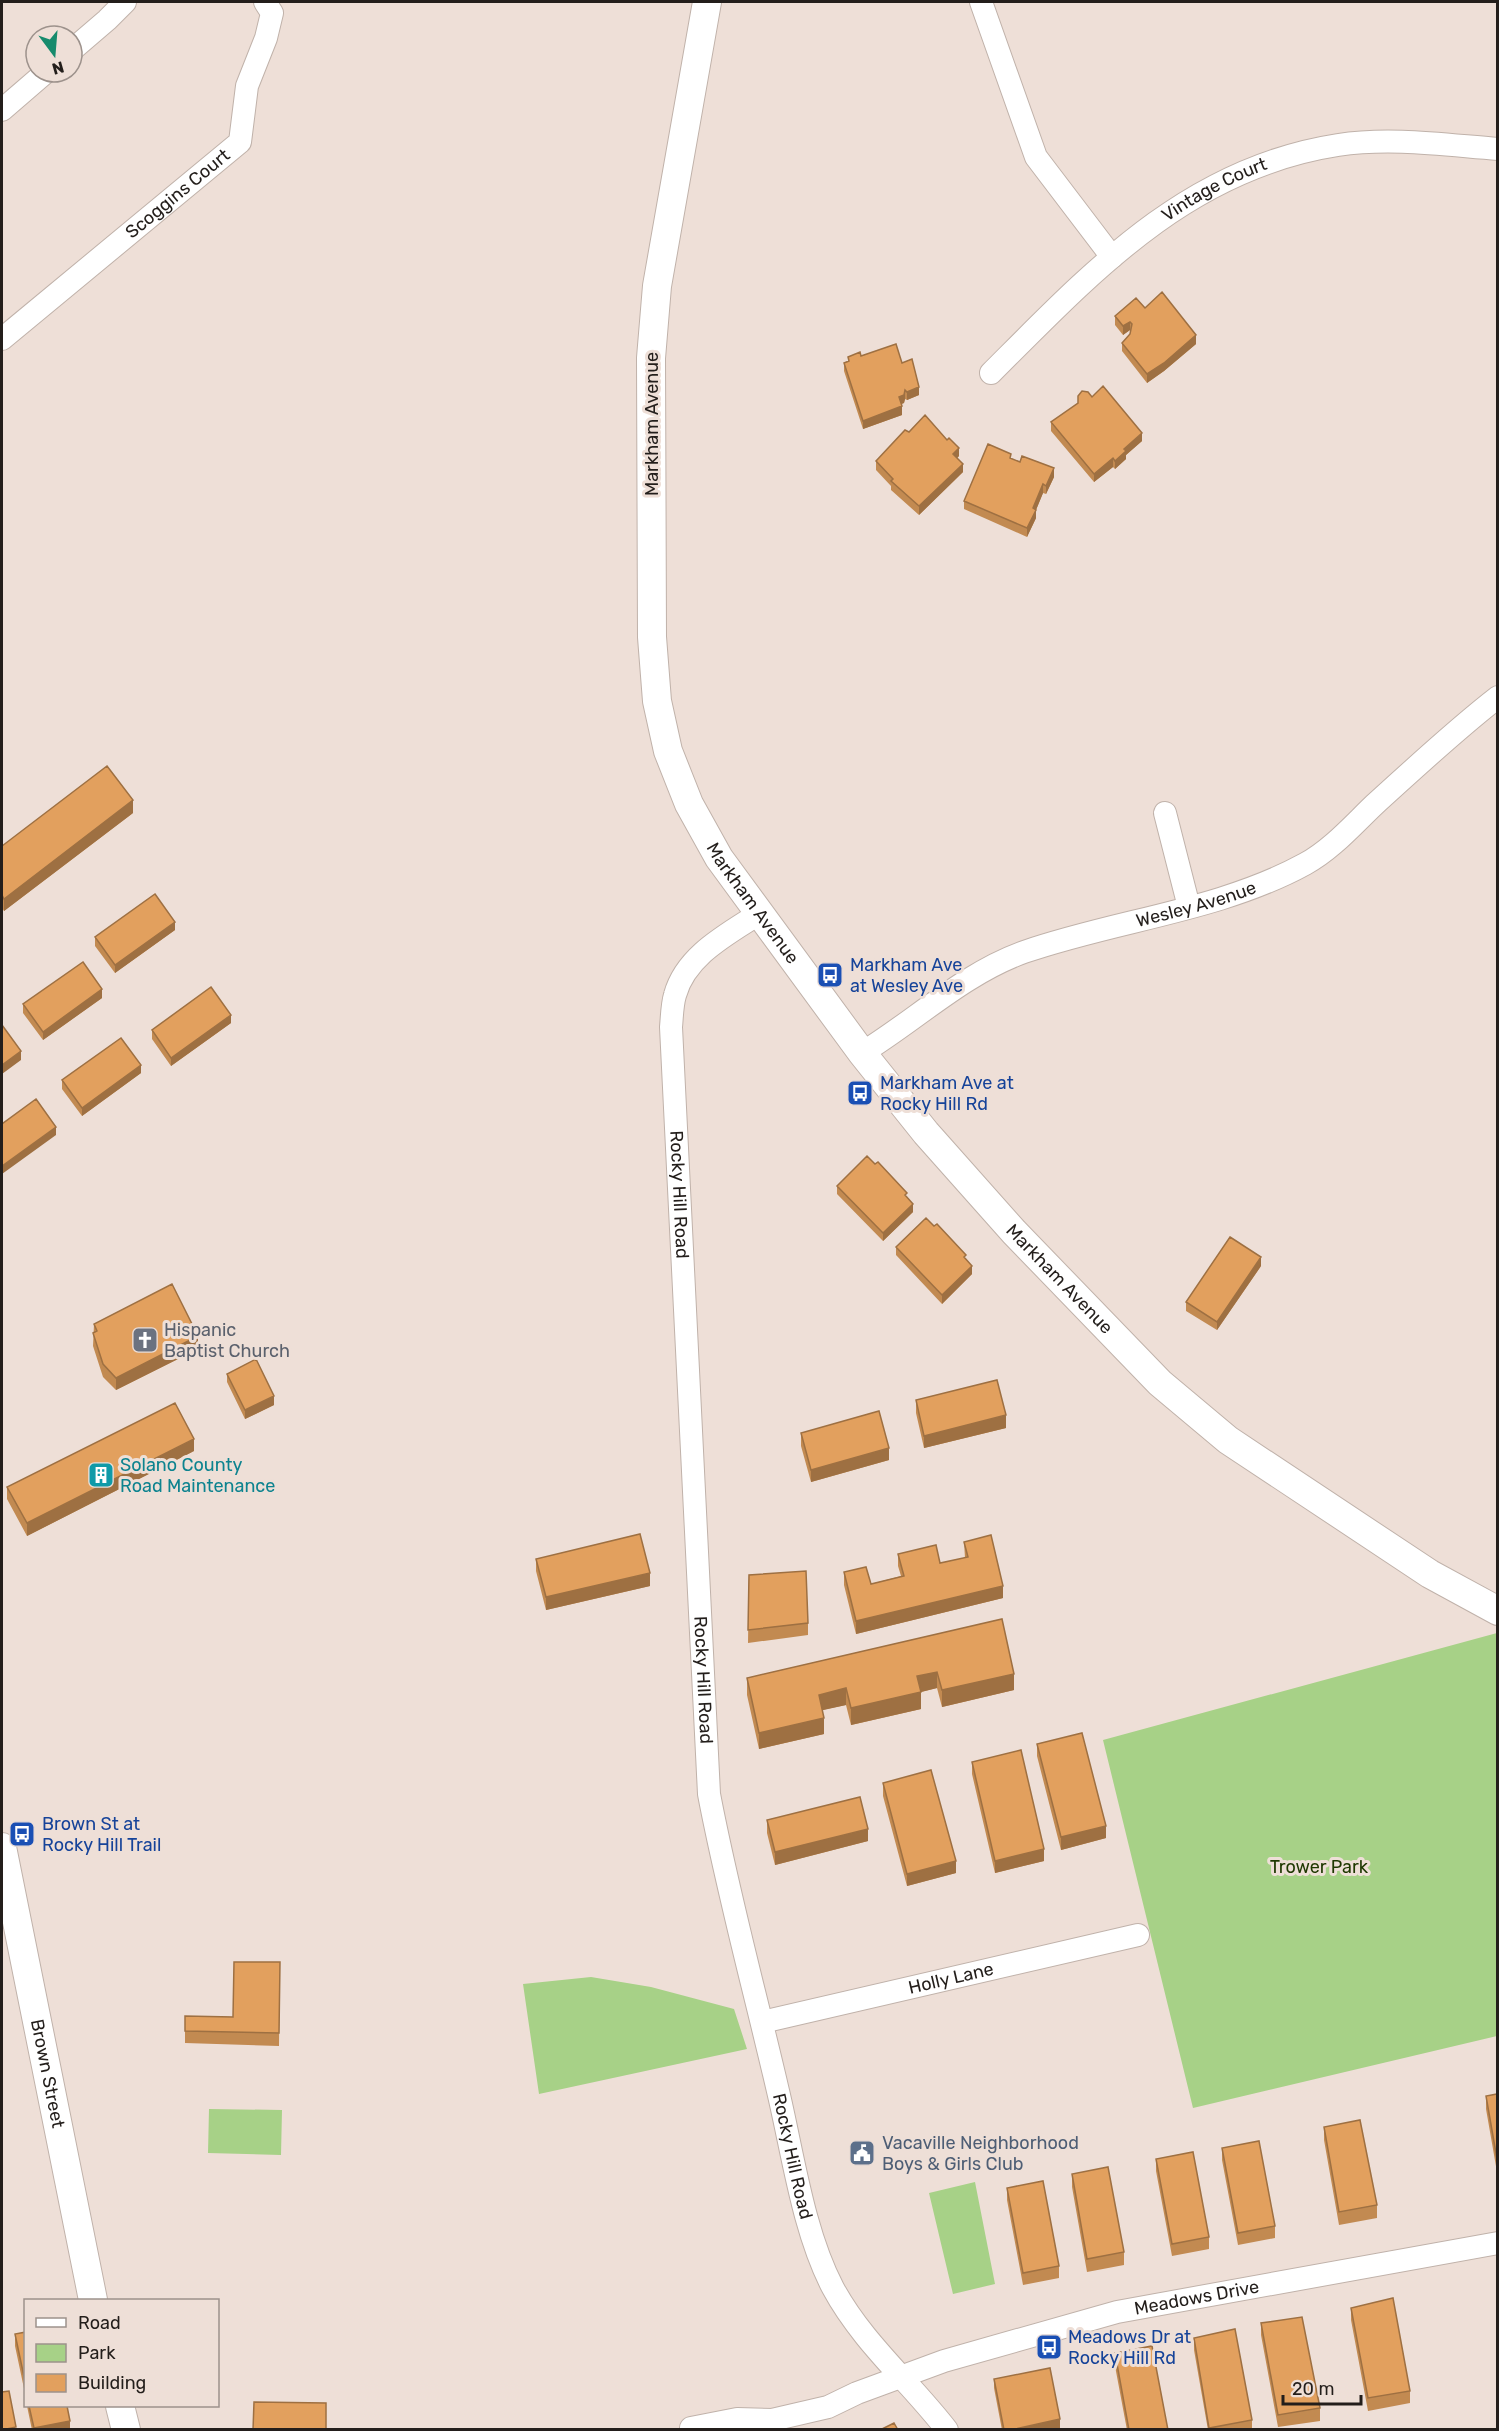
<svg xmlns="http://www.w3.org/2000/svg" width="1499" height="2431" viewBox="0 0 1499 2431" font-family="Rubik,sans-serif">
	<rect width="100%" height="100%" fill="#eedfd7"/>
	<!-- green -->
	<path fill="#a7d187" d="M1497,1633V2036L1193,2108L1103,1740Z
		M591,1977L651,1987L734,2009L747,2049L539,2094L523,1984Z
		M209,2109L282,2110L281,2155L208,2153Z
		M975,2182L995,2284L953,2294L929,2193Z"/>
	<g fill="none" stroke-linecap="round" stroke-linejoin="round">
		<!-- minor casing -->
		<g stroke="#c0b2aa" stroke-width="24">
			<g id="minor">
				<path d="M981,2L1036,157L1112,257"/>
				<path d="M72,50L107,20L125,2"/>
				<path d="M2,110L46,72"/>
				<path id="s1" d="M2,339L240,142L247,86L266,38L272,13L265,2"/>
				<path id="s2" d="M991,373C1093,271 1188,168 1338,145C1391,137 1445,145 1498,149"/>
				<path d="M1165,813L1189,907"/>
				<path id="s3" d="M760,913C728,934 686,955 675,995C672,1005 672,1017 671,1027L709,1794C728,1894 755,1992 778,2091C793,2154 803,2231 833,2288C862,2342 910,2382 947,2430"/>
				<path id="s4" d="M862,1053C916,1020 963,974 1024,952C1116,920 1219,911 1305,864C1331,850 1353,825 1374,805C1415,768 1454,731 1498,697"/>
				<path id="s5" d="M762,2022L1138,1935"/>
				<path id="s6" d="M691,2428L737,2419L772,2420L828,2407L857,2393L944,2361L1117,2312L1498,2243"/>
			</g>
		</g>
		<!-- tertiary casing -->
		<g stroke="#c0b2aa" stroke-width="30">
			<g id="tertiary">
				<path id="s7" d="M707,2L657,286L651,358L652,637L657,701L668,751L689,804L719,858L862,1053L926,1133L1014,1232L1160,1383L1228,1440L1430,1574L1498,1611"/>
				<path id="s8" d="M2,1847L93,2300"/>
				<path d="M120,2406L126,2430"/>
			</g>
		</g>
		<!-- minor -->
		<use href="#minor" stroke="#fff" stroke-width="22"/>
		<!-- tertiary -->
		<use href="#tertiary" stroke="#fff" stroke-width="28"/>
	</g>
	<!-- wall -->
	<path fill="#c28a51" d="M1145,308L1196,344L1164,371L1147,383L1122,351V343L1130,334L1131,331L1130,330L1123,335L1115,325V316Z
		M861,356L902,363L919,395L907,400L905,399L904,403L901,404L902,415L863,429L844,371V363L848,361V357Z
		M1092,397L1142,441L1126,455V459L1115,469L1113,467L1094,482L1051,431V422Z
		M909,432L959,456L957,458L963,472L919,515L891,490V486L876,470V461Z
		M1011,459L1054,477L1046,494L1043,493L1036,510V518L1027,537L964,509V501Z
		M133,813L4,911L2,908V846Z
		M175,930L115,973L95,946V937Z
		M102,998L43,1040L23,1013V1004Z
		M231,1023L171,1066L152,1039V1030Z
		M141,1073L82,1116L62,1089V1080Z
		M837,1186L907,1197L913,1212L883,1241L837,1194Z
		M896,1247L966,1260L972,1274L942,1304L896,1255Z
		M1261,1266L1217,1330L1186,1311V1302Z
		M94,1324L198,1349L116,1390L103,1377L93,1346Z
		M227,1374L274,1405L245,1419L227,1382Z
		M916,1400L1006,1428L924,1448L916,1413Z
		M801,1433L889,1460L811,1482L801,1446Z
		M194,1451L27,1536L7,1499V1487Z
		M964,1542L1003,1598L856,1634L844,1585V1572L871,1584L901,1576L898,1566V1554L940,1563L965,1558Z
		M536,1559L650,1586L546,1610L536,1571Z
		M749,1575L808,1623V1635L748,1643Z
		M1002,1619L1014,1690L942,1707L937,1688L921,1692V1709L851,1725L846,1705L822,1710L824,1734L759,1749L747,1695V1678Z
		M1037,1744L1106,1838L1061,1850L1037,1756Z
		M972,1762L1044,1861L995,1873L972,1774Z
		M883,1783L956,1873L907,1886L883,1796Z
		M767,1820L868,1841L775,1865L767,1833Z
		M280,1962L279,2046L185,2043V2016L233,2017Z
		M1497,2094V2172L1486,2109V2096Z
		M1324,2127L1377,2205V2218L1339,2225L1324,2140Z
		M1222,2148L1275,2226V2238L1238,2245L1222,2160Z
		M1156,2159L1209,2237V2249L1172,2256L1156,2171Z
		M1072,2174L1124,2252V2265L1087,2272L1072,2187Z
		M1007,2188L1059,2266V2278L1023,2285L1007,2200Z
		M1351,2308L1410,2391V2403L1368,2411L1351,2320Z
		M1261,2323L1320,2408V2421L1278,2427L1261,2335Z
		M26,2332V2398L15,2346V2334Z
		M1194,2338L1252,2420V2430H1208L1194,2350Z
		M1115,2353L1168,2430H1127L1115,2366Z
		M994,2379L1060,2428L1052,2430H1002L994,2388Z
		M27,2406H67L70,2430H32Z"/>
	<!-- shaded-wall -->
	<path fill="#9e7042" d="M1130,322V330L1123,335V326Z
		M1196,335V344L1164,371L1147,383V374Z
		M919,387V395L907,400V392Z
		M905,390V399L904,403L899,405V397Z
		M902,406V415L863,429V421Z
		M1142,433V441L1126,455V459L1115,469V461L1124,449Z
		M959,448V456L953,462V454Z
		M1113,458V467L1094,482V474Z
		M963,464V472L919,515V506Z
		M1054,468V477L1046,494V486Z
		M1043,484V493L1036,510V518L1027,537V528L1033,508Z
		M133,800V813L4,911V899Z
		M175,922V930L115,973V965Z
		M102,989V998L43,1040V1032Z
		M231,1015V1023L171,1066V1058Z
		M21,1051V1060L2,1074V1065Z
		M141,1065V1073L82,1116V1108Z
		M56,1127V1135L2,1174V1166Z
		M913,1204V1212L883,1241V1233Z
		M1261,1257V1266L1217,1330V1322Z
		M972,1266V1274L942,1304V1295Z
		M198,1336V1349L116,1390V1378Z
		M274,1396V1405L245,1419V1410Z
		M1006,1415V1428L924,1448V1436Z
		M194,1439V1451L27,1536V1523Z
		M889,1448V1460L811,1482V1470Z
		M650,1573V1586L546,1610V1597Z
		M1003,1586V1598L856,1634V1621Z
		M937,1672V1688L917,1693V1676Z
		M1014,1674V1690L942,1707V1690Z
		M846,1688V1705L819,1711V1695Z
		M921,1692V1709L851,1725V1708Z
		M824,1718V1734L759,1749V1733Z
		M1106,1826V1838L1061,1850V1837Z
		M868,1829V1841L775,1865V1852Z
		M1044,1849V1861L995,1873V1861Z
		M956,1861V1873L907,1886V1874Z
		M1060,2419V2428L1052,2430H1011Z
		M70,2421V2430H34V2428Z"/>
	<!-- building -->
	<path fill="#e2a05e" stroke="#9e7042" stroke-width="1.5" d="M1162,292L1196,335L1164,363L1147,374L1122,343L1130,334L1132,324L1130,322L1123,326L1115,316L1136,298L1145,308Z
		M896,344L902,363L912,359L919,387L907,392L905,390L904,395L899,397L902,406L863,421L844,363L849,361L848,357L860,352L861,356Z
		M1103,386L1142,433L1124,449L1126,451L1115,461L1113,458L1094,474L1051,422L1078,403V396L1082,391L1088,392L1092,397Z
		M925,415L947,440L949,438L959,448L953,454L963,464L919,506L891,481L893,479L876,461L905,430L909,432Z
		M988,444L1011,454L1010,458L1020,462L1022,456L1054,468L1046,486L1043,484L1033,508L1036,510L1027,528L964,501Z
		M107,766L133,800L4,899L2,895V846Z
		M155,894L175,922L115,965L95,937Z
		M83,962L102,989L43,1032L23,1004Z
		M211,987L231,1015L171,1058L152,1030Z
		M2,1025L21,1051L2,1065Z
		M121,1038L141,1065L82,1108L62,1080Z
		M36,1099L56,1127L2,1166V1124Z
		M867,1156L875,1164L878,1162L907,1193L905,1195L913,1204L883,1233L837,1186Z
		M926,1218L934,1226L937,1224L966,1255L964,1257L972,1266L942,1295L896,1247Z
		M1230,1237L1261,1257L1217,1322L1186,1302Z
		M172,1284L198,1336L116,1378L103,1364L93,1333L97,1331L94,1324Z
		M256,1359L274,1396L245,1410L227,1374Z
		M997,1380L1006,1415L924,1436L916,1400Z
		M175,1403L194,1439L27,1523L7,1487Z
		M879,1411L889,1448L811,1470L801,1433Z
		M640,1534L650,1573L546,1597L536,1559Z
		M991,1535L1003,1586L856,1621L844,1572L866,1567L871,1584L904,1576L898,1554L936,1545L940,1563L968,1557L964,1542Z
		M806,1571L808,1623L748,1630L749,1575Z
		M1002,1619L1014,1674L942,1690L937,1672L917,1676L921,1692L851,1708L846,1688L819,1695L824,1718L759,1733L747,1678Z
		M1082,1733L1106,1826L1061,1837L1037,1744Z
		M1021,1750L1044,1849L995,1861L972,1762Z
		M931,1770L956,1861L907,1874L883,1783Z
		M860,1797L868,1829L775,1852L767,1820Z
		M234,1962H280L279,2033L185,2031V2016L233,2017Z
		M1497,2094V2159L1486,2096Z
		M1360,2120L1377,2205L1339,2212L1324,2127Z
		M1259,2141L1275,2226L1238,2233L1222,2148Z
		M1193,2152L1209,2237L1172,2244L1156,2159Z
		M1108,2167L1124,2252L1087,2259L1072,2174Z
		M1043,2181L1059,2266L1023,2273L1007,2188Z
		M1393,2298L1410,2391L1368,2398L1351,2308Z
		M1302,2317L1320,2408L1278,2415L1261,2323Z
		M1235,2329L1252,2420L1209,2428L1194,2338Z
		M26,2332V2386L15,2334Z
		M1152,2346L1168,2430H1129L1115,2353Z
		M1050,2368L1060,2419L1011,2430H1004L994,2379Z
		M9,2391L16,2427L2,2430V2392Z
		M254,2402L326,2403V2430H253Z
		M29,2406H67L70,2421L34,2428Z
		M894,2423L898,2430H880Z"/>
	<!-- icons -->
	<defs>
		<g id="bus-square" transform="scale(1.35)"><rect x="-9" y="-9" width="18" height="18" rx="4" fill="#1a4fb4" stroke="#eedfd7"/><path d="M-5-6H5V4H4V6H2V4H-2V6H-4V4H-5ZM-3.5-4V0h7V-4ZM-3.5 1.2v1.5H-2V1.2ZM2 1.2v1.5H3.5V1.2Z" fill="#fff"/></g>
		<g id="church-square" transform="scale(1.35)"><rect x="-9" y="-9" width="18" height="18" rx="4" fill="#6b7280" stroke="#eedfd7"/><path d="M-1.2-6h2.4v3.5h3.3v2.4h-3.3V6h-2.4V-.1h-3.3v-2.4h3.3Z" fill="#fff"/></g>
		<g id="building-square" transform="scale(1.35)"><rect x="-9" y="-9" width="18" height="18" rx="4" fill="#0f9aa8" stroke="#eedfd7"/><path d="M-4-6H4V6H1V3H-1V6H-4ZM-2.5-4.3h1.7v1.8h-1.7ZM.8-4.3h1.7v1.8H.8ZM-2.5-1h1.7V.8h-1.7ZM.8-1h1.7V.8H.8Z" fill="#fff"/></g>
		<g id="civic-square" transform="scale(1.35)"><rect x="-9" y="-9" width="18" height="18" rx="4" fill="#5c6f8a" stroke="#eedfd7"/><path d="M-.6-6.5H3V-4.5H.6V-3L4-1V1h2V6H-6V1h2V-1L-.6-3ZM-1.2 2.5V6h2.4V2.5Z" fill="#fff"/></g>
	</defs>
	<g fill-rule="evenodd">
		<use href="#bus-square" x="830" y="975"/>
		<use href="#bus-square" x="860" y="1093"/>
		<use href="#church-square" x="145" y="1340"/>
		<use href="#building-square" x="101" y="1475"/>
		<use href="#bus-square" x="22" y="1834"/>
		<use href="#civic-square" x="862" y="2153"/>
		<use href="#bus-square" x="1049" y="2347"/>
	</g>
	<g text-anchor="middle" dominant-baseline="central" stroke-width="6" stroke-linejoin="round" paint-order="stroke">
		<!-- street labels -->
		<g font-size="18" fill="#231e1b" stroke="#eedfd7">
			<text stroke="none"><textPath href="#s2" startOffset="291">Vintage Court</textPath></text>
			<text stroke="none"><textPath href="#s1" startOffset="228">Scoggins Court</textPath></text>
			<text transform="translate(652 424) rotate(-90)">Markham Avenue</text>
			<text stroke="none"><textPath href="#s7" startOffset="930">Markham Avenue</textPath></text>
			<text stroke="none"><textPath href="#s4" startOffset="370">Wesley Avenue</textPath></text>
			<text stroke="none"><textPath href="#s3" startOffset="321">Rocky Hill Road</textPath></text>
			<text stroke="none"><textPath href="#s7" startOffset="1416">Markham Avenue</textPath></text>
			<text stroke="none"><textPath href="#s3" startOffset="807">Rocky Hill Road</textPath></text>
			<text stroke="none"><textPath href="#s5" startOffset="194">Holly Lane</textPath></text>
			<text stroke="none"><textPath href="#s8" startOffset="231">Brown Street</textPath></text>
			<text stroke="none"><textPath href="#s3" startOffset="1293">Rocky Hill Road</textPath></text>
			<text stroke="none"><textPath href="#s6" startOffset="525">Meadows Drive</textPath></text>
		</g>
		<!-- transit labels -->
		<g font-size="18" fill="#164399" stroke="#eedfd7" text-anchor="start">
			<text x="850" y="965">Markham Ave<tspan x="850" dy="21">at Wesley Ave</tspan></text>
			<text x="880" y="1083">Markham Ave at<tspan x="880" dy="21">Rocky Hill Rd</tspan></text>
			<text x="42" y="1824">Brown St at<tspan x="42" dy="21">Rocky Hill Trail</tspan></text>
			<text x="1068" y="2337">Meadows Dr at<tspan x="1068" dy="21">Rocky Hill Rd</tspan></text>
		</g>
		<!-- worship labels -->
		<g font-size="18" fill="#5b616d" stroke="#eedfd7" text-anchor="start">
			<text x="164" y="1330">Hispanic<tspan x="164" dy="21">Baptist Church</tspan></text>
		</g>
		<!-- culture labels -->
		<g font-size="18" fill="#0d838f" stroke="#eedfd7" text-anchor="start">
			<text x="120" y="1465">Solano County<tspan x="120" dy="21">Road Maintenance</tspan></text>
		</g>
		<!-- park labels -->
		<g font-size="18" fill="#1e3800" stroke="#eedfd7">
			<text x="1319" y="1867">Trower Park</text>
		</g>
		<!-- service labels -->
		<g font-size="18" fill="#4e5e75" stroke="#eedfd7" text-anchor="start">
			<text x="882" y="2143">Vacaville Neighborhood<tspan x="882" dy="21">Boys &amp; Girls Club</tspan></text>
		</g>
	</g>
	<!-- border -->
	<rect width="1499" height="2431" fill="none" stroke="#231e1b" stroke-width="6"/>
	<!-- legend -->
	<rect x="24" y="2299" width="195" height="108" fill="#eedfd7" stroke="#9d928c" stroke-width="1.5"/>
	<rect x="36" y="2318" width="30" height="9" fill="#ffffff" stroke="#9d928c" stroke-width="1.5"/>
	<text x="78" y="2329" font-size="18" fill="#231e1b">Road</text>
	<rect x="36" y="2344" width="30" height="18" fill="#a7d187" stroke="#9d928c" stroke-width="1.5"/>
	<text x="78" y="2359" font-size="18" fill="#231e1b">Park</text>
	<rect x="36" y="2374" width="30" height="18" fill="#e2a05e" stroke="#9d928c" stroke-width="1.5"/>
	<text x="78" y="2389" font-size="18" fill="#231e1b">Building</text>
	<!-- north arrow -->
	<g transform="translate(54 54) rotate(164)"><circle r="28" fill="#eedfd7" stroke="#9d928c" stroke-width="1.5"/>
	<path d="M0-4.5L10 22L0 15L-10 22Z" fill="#168b6d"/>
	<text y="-9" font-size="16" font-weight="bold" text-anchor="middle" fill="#231e1b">N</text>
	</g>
	<!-- scale -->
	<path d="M1283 2395v9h78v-9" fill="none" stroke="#231e1b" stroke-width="3"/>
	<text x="1292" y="2395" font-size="18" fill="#231e1b" stroke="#eedfd7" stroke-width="4.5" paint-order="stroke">20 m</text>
</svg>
